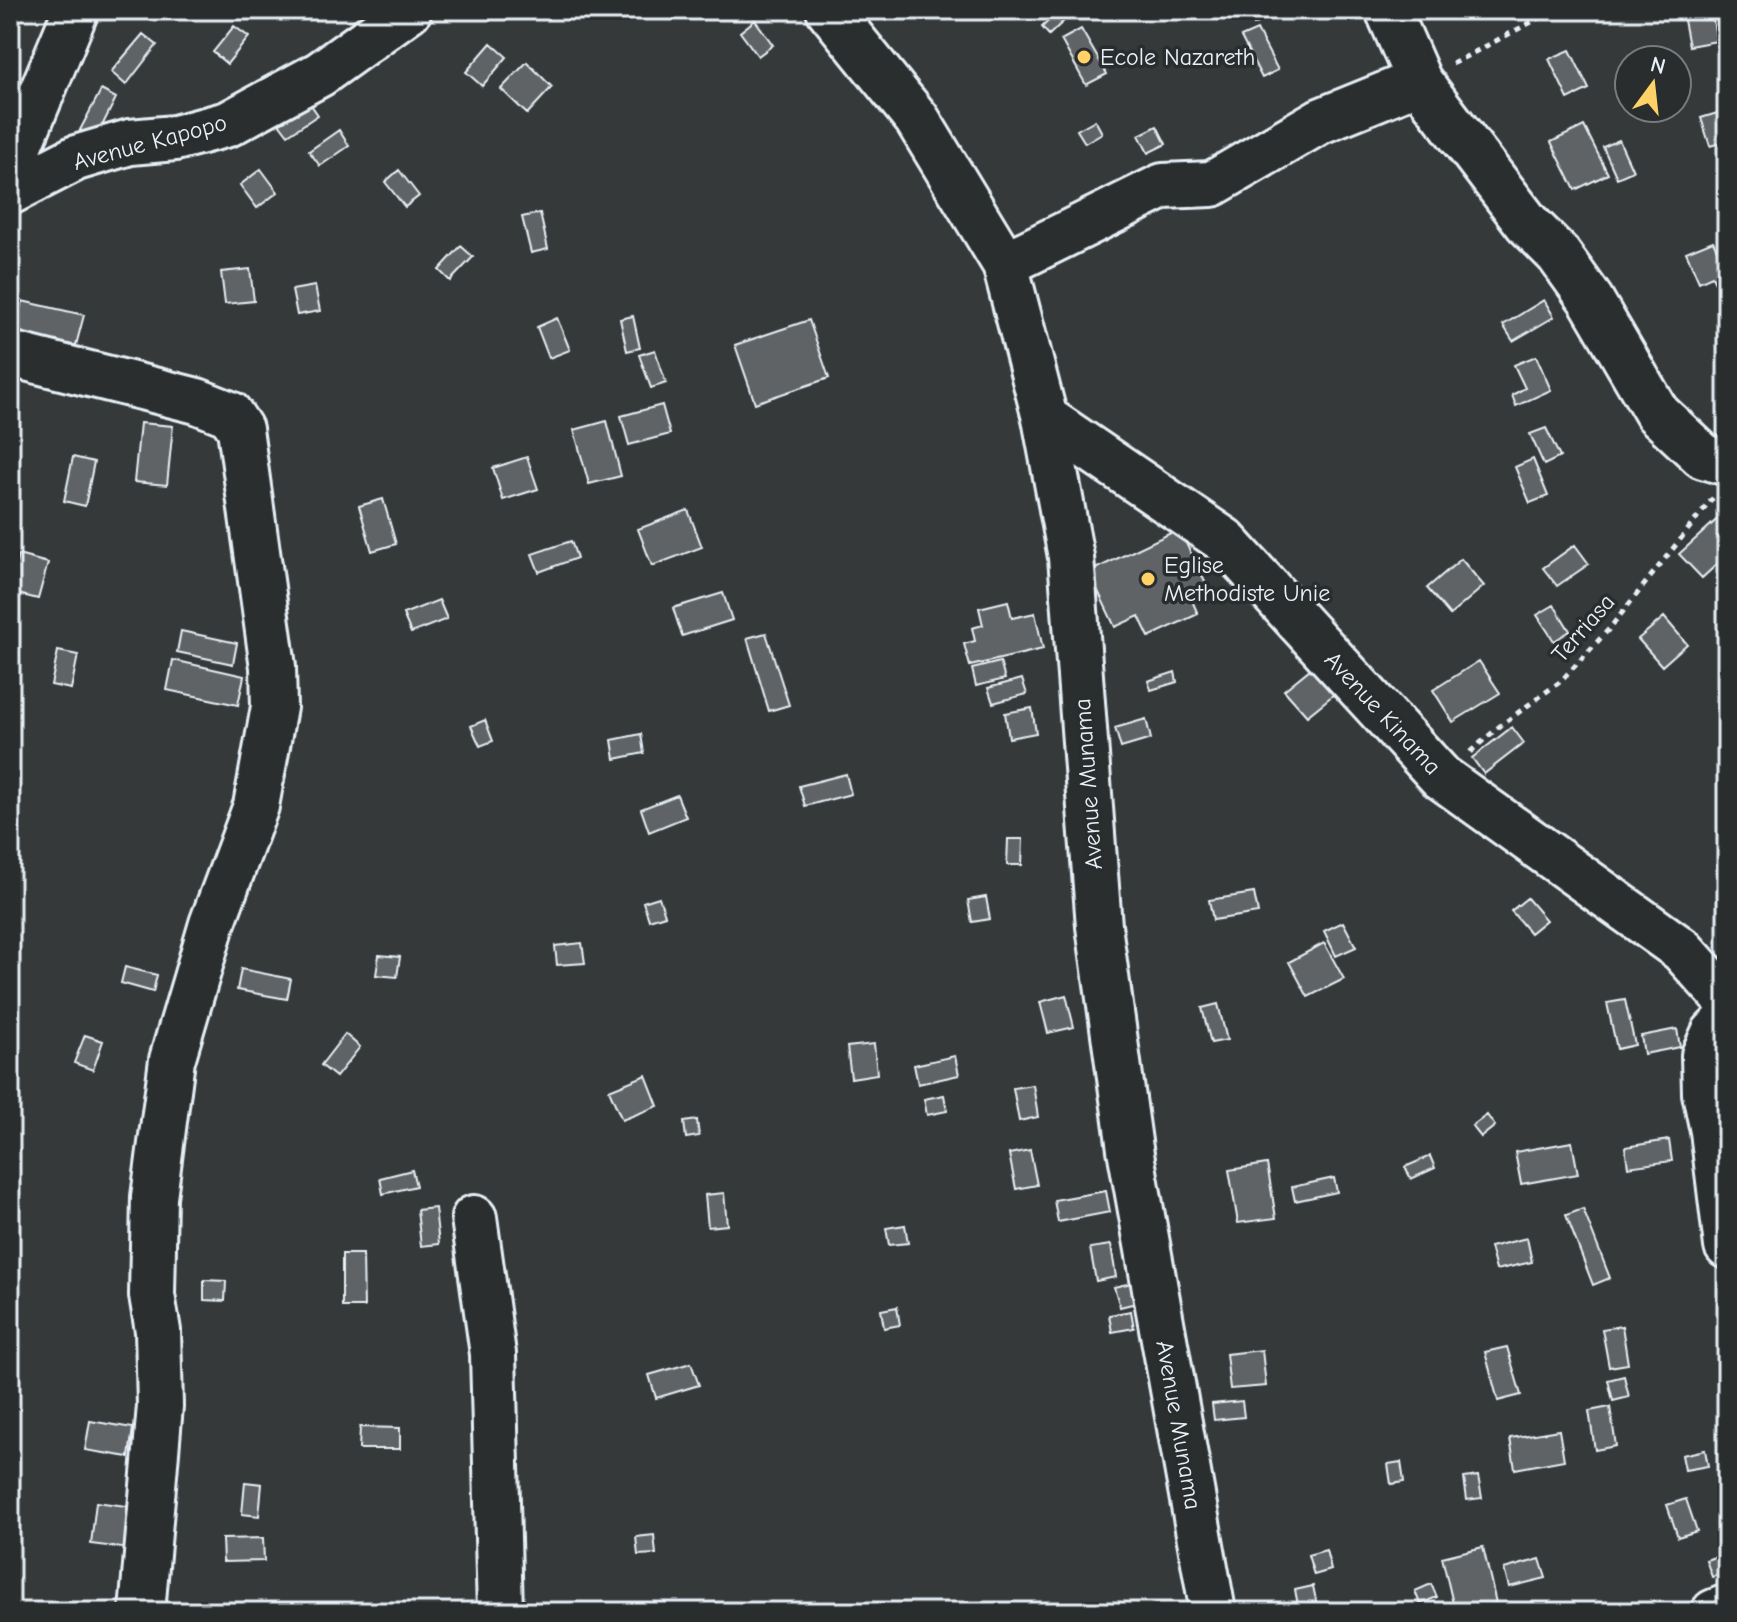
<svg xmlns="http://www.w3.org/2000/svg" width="1737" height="1622" viewBox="0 0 1737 1622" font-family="'Comic Neue',sans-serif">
	<rect width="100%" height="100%" fill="#35393a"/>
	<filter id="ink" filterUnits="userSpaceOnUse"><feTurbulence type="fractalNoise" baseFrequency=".0125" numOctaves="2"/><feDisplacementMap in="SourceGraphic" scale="16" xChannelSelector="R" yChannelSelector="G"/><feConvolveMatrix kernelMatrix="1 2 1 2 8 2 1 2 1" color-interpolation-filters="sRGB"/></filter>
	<g filter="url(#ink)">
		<!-- building -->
		<path fill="#5f6365" stroke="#e8f1f8" stroke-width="2" d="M1246,10H1285L1254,25Z
			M1682,10H1711L1717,41L1689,46Z
			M1059,11L1066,19L1049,35L1042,27Z
			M755,20L773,45L758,56L740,32Z
			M234,26L249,37L227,64L213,52Z
			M1081,29L1107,74L1086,85L1061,40Z
			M1257,30L1278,70L1262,78L1241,37Z
			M143,34L157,45L126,85L111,72Z
			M491,43L507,57L482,86L466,72Z
			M1570,50L1589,89L1568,99L1549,59Z
			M527,62L552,87L527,114L501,89Z
			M101,90L116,98L96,138L80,130Z
			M305,96L318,115L288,135L275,118Z
			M1727,110V141L1710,146L1701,118Z
			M1095,120L1102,133L1085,143L1077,130Z
			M1157,126L1166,144L1148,153L1139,135Z
			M1584,126L1608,174L1575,190L1551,142Z
			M339,130L349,146L320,166L309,151Z
			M1619,140L1633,171L1617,178L1603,147Z
			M261,169L278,192L257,208L240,185Z
			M399,170L419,196L405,207L385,182Z
			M540,213L548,249L531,253L522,217Z
			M1713,241L1727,271V286L1718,288L1712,276L1699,282L1686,252Z
			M461,246L473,257L450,281L439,270Z
			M250,269L254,301L225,304L221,272Z
			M315,286L320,311L297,315L292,290Z
			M1544,300L1554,317L1513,341L1503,325Z
			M22,301L84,315L75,349L14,334Z
			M633,316L640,348L627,351L620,319Z
			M557,318L570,350L549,358L537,327Z
			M809,320L829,378L755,403L735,345Z
			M655,350L666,383L651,388L639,355Z
			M1536,356L1551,390L1516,406L1512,395L1525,388L1514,365Z
			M662,405L670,434L629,445L621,416Z
			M607,421L621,476L589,484L574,430Z
			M140,423L173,426L167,485L134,482Z
			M1546,428L1560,457L1544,465L1530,434Z
			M73,457L94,462L85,506L64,501Z
			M527,457L538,489L503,500L493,468Z
			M1533,459L1548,496L1530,503L1515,467Z
			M383,499L396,544L372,551L359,506Z
			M688,510L702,547L652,566L638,529Z
			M1723,514L1727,518V555L1702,578L1679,554Z
			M1179,529L1207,586L1189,594L1198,614L1149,637L1139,616L1115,627L1089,572Z
			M571,541L577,558L539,572L532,554Z
			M1575,545L1589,564L1557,586L1543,568Z
			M18,555L48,563L38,599L10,592Z
			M1461,559L1484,586L1450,615L1427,588Z
			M723,593L732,620L682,636L673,608Z
			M439,600L447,619L411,633L403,614Z
			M1008,601L1012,618L1035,613L1043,649L970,666L964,644L975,641L972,628L983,625L979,608Z
			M1554,605L1570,631L1554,641L1537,615Z
			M1664,617L1687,644L1662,666L1638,639Z
			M181,631L237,643L233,664L177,652Z
			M766,633L789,705L769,711L747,638Z
			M58,651L78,655L71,689L51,685Z
			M173,660L244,676L238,705L167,690Z
			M1479,661L1500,693L1453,722L1433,690Z
			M1000,662L1005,679L976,686L972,669Z
			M1315,665L1338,691L1307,716L1284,690Z
			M1175,672L1177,682L1151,690L1148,681Z
			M1022,679L1027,694L993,703L988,688Z
			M1032,708L1036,733L1009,738L1005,713Z
			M1146,719L1151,739L1121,748L1115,728Z
			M485,720L493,741L480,746L471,726Z
			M1512,727L1524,743L1484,774L1472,758Z
			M641,734L644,753L615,759L612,740Z
			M846,774L851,794L805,806L799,786Z
			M677,795L686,817L649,832L641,809Z
			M1008,839H1023L1022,865H1007Z
			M1254,893L1258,913L1213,920L1209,900Z
			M659,897L665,915L649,920L643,902Z
			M986,897L990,919L972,922L968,900Z
			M1527,898L1546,920L1530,933L1511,911Z
			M1343,922L1356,947L1336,956L1324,931Z
			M582,943L585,963L557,965L555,946Z
			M1324,943L1344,979L1308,997L1289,962Z
			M379,955L400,957L397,977L376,975Z
			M125,967L157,975L153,992L121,983Z
			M241,969L291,979L287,999L237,990Z
			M1066,995L1074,1027L1048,1033L1040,1002Z
			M1625,1000L1635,1045L1617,1049L1607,1003Z
			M1218,1004L1227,1040L1211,1043L1202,1008Z
			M1677,1029L1680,1047L1644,1054L1641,1036Z
			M345,1034L360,1047L336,1077L321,1065Z
			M85,1035L103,1041L93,1070L74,1063Z
			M874,1044L877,1074L851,1078L847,1047Z
			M955,1056L959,1075L918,1084L914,1065Z
			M646,1075L658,1106L622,1120L609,1090Z
			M1033,1085L1038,1117L1019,1121L1013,1088Z
			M944,1095L947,1111L927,1115L924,1099Z
			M1487,1115L1495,1126L1481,1137L1472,1126Z
			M697,1120L699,1136L686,1138L684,1122Z
			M1669,1140L1672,1161L1628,1167L1625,1147Z
			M1572,1142L1578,1174L1521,1184L1515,1152Z
			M1030,1150L1037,1185L1016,1189L1009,1154Z
			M1430,1156L1435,1168L1411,1179L1405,1167Z
			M1267,1164L1276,1218L1238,1223L1229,1170Z
			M412,1170L416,1186L383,1194L380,1178Z
			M1334,1178L1337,1192L1295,1201L1292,1187Z
			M1106,1191L1110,1212L1058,1222L1054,1200Z
			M724,1193L727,1225L708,1227L705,1195Z
			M435,1208L439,1244L421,1246L417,1210Z
			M1583,1209L1610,1278L1593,1285L1566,1215Z
			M905,1225L908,1243L889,1245L886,1228Z
			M1527,1238L1532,1262L1496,1270L1490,1247Z
			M1111,1245L1116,1277L1096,1281L1090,1248Z
			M342,1254H363L364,1307H342Z
			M204,1280L226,1281L225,1301L204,1300Z
			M1136,1282L1140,1302L1120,1307L1114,1287Z
			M897,1307L900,1325L884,1328L881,1310Z
			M1131,1311L1134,1328L1112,1332L1109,1315Z
			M1622,1326L1628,1364L1609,1367L1602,1329Z
			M1507,1347L1521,1395L1498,1401L1485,1352Z
			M1262,1350L1266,1386L1230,1389L1226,1354Z
			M691,1363L699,1385L656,1398L649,1375Z
			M1624,1376L1629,1397L1613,1401L1608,1380Z
			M1242,1401L1244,1417L1214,1420L1212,1404Z
			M1610,1407L1616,1446L1595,1450L1589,1411Z
			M90,1421L133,1428L129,1457L85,1450Z
			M360,1427L400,1428V1449H359Z
			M1559,1430L1564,1460L1515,1469L1510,1438Z
			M1705,1450L1708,1466L1685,1470L1682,1455Z
			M1401,1462L1404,1482L1391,1484L1388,1464Z
			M1478,1476L1482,1498L1467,1500L1464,1478Z
			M245,1482L262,1484L259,1516L242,1514Z
			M1686,1499L1697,1531L1678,1537L1667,1505Z
			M96,1502L142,1508L137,1550L91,1544Z
			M654,1535L656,1554L638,1555L636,1537Z
			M263,1538L264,1561L223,1562L222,1539Z
			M1483,1547L1496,1603L1455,1612L1442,1557Z
			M1326,1550L1331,1570L1314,1575L1308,1555Z
			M1727,1553V1572L1712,1577L1706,1560Z
			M1540,1559L1546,1578L1509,1587L1504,1569Z
			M1431,1584L1437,1597L1420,1604L1415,1591Z
			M1313,1586L1317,1605L1299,1610L1295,1590Z"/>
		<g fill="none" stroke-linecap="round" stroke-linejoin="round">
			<!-- minor casing -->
			<g stroke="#e8f1f8" stroke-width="50">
				<path id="minor" d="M829,10L917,119L1005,264L1045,418L1071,557L1099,926L1130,1149L1213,1612
					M1388,10L1419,81L1527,223L1558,254L1591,300L1657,413L1703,456L1727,463
					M10,169L76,10
					M10,192L76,158L130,142L175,138L228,124L320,74L409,10
					M1005,264L1163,186L1212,184L1320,121L1419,81
					M10,354L197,401L230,414L240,429L273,667L274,707L256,806L212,924L172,1060L154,1197L152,1295L158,1331L160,1406L142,1612
					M1045,418L1224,540L1441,777L1682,950L1727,1000
					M1727,1020L1714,1033L1704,1055L1705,1093L1713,1131L1727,1246
					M474,1218L493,1354L500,1612
					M1714,1612L1727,1607"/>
			</g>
			<!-- path -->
			<path stroke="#e8f1f8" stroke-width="5" stroke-dasharray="6 6" stroke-linecap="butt" d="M1452,64L1543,16
				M1470,752L1500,726L1561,681L1610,628L1713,498"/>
			<!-- minor -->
			<use href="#minor" stroke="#2a2d2e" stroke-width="44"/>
		</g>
	</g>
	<!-- markers -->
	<g fill="#ffd166" stroke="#2a2d2e" stroke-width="3">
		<circle cx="1084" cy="57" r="8"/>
		<circle cx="1148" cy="579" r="8"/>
	</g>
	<g text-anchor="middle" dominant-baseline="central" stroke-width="7" stroke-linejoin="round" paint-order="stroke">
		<!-- poi labels -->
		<g font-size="24" fill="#e8f1f8" stroke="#2a2d2e" text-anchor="start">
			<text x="1100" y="57">Ecole Nazareth</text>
			<text x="1164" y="565">Eglise<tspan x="1164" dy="28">Methodiste Unie</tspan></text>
		</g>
		<!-- street labels -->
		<g font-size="24" fill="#e8f1f8" stroke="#2a2d2e">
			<text transform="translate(150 142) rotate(-15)">Avenue Kapopo</text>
			<text transform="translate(1583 628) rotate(-49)">Terriasa</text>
			<text transform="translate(1383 713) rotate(47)">Avenue Kinama</text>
			<text transform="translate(1088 784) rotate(-94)">Avenue Munama</text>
			<text transform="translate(1179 1425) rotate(80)">Avenue Munama</text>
		</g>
	</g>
	<!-- margin -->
	<rect width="1737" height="1622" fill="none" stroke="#2a2d2e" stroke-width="40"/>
	<rect x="20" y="20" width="1697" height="1582" fill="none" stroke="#e8f1f8" stroke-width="3" filter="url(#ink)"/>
	<!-- north arrow -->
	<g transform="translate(1653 84) rotate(15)"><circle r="38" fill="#2a2d2e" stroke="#767b7f" stroke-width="2"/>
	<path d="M0-6L14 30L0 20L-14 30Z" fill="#ffd166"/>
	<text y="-12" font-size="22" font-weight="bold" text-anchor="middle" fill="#e8f1f8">N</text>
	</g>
</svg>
